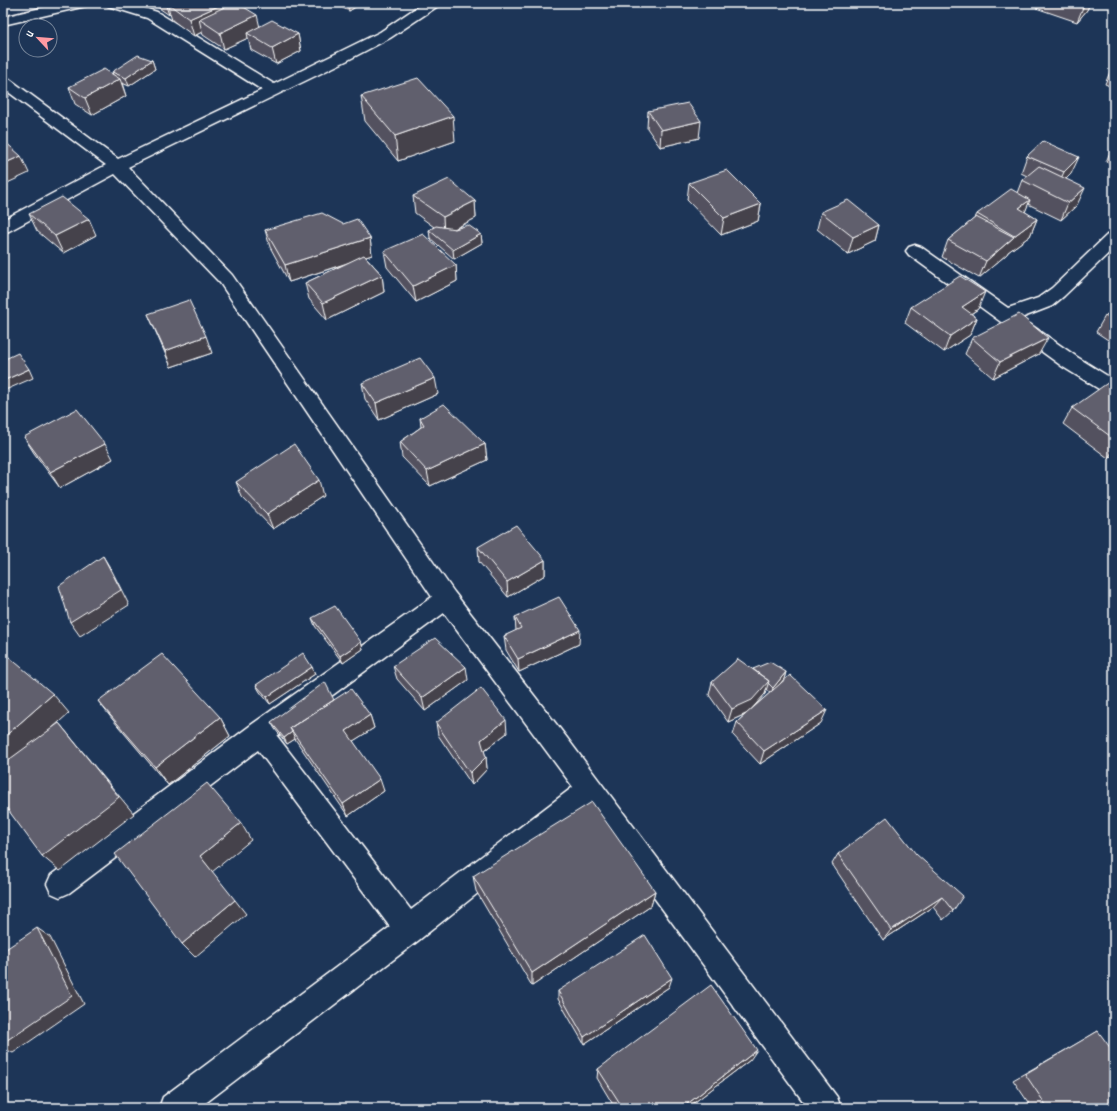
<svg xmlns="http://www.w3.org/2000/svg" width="1117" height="1111" viewBox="0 0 1117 1111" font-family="Dekko,sans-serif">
	<rect width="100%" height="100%" fill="#1d3557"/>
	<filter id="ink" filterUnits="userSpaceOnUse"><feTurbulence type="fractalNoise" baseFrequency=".025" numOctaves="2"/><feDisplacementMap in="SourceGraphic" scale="8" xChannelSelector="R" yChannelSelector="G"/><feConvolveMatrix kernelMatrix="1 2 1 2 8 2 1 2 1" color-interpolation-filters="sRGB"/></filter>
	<g filter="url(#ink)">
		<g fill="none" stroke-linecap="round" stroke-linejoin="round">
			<!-- minor casing -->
			<g stroke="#fff" stroke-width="3">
				<path id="minor" d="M62,3H88L86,6L3,25V17Z
					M106,3H128L157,12L274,84L380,32L423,3H440L438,6L390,38L346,61L128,167L232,275L454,592L567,738L837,1097L841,1108H808L587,806L419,940L199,1108H159L163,1097L390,927L258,750L69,893L60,897L51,893L47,884L51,875L251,725L432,597L220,283L115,174L9,231L3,233V220L106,165L3,88V76L8,78L118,159L262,90L147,18L108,6ZM444,613L573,787L411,910L277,736Z
					M1114,232V248L1064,296L1052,306L1021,318L1077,357L1114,380V396L1107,394L1063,367L909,255L906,251L909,247L915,245L921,247L1008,308L1038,298L1052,288L1108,234Z"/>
			</g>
			<!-- minor -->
			<use href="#minor" fill="#1d3557" fill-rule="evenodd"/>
		</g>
		<!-- wall -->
		<path fill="#53515e" stroke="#fff" fill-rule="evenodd" d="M155,3H225L226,6L259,26L298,34L301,51L276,64L251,50L248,38L224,49L203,35L202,32L194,36L172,20L170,14L169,15L156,6Z
			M333,3H362L349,11Z
			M1037,3H1090L1087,10L1077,22L1036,8Z
			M152,60L155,69L129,86L122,83L126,96L92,115L75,104L69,87L113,75L112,72Z
			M1114,65V88L1105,84L1112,67Z
			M361,96L455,141L398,161L365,121Z
			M648,111L699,138L660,147L647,128Z
			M1114,142V164L1106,162Z
			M1027,156L1071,174L1066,179L1077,205L1061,220L1028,204L1025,212L1037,219L1030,236L1008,252L1007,254L979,278L942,257L948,240L975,218L977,214L1017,193L1022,180L1027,176L1021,173Z
			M689,183L761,204L758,221L721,235L687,200Z
			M413,196L475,201L476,218L454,229L481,234L482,243L454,259L430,238L429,230L434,227L415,213Z
			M821,212L879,225L875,241L848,254L817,229Z
			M29,214L96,235L63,253L37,231Z
			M265,230L370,238L372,255L366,257L382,275L384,292L327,320L309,299L305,283L345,264L289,282L270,247Z
			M384,251L456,265L457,281L416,302L387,267Z
			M911,307L978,309L971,314L977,318L970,335L944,352L905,323Z
			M1114,309V344L1096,332L1105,316Z
			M148,314L212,353L171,367Z
			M972,338L1039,354L993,378L965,354Z
			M362,383L438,394L379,420L365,399Z
			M1114,386V454L1108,458L1063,424L1072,408Z
			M420,418L485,444L487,460L430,486L402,457L400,442L421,427Z
			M24,437L113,459L60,488L34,453Z
			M236,482L323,496L273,529L242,497Z
			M478,547L545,560V575L508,597L479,562Z
			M515,617L579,644L519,672L506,650L504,636L516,631Z
			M312,618L361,642L363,649L343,663L315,626Z
			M393,666L468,680L425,711L397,679Z
			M312,667L315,674L270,704L260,692L256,685Z
			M753,669L786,672L784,679L780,684L821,723L760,764L733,735L737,722L746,714L728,722L709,695L712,682L753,670ZM766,690L770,693L751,709L765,694Z
			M334,700L370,715L374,728L353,741L384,791L348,816L295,739L287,744L275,729L271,722Z
			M98,701L220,717L230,736L168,785L113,720Z
			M436,723L507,733L484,751L486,757L487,769L472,785L438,735Z
			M838,854H916L953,911L943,920L933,907L883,940L832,864Z
			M473,876L655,891L651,906L532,986L476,891Z
			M669,987L584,1044L558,999V991Z
			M1098,1031L1105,1108H1032L1013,1080L1085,1039Z
			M750,1060L687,1108H615L597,1078L598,1069Z"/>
		<!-- shaded-wall -->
		<path fill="#44424c" stroke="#fff" d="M165,3H197H167L170,14L169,15Z
			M225,3L230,20L199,19L202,32L194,36L189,19Z
			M348,3H362L349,11Z
			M1086,3H1090L1087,10L1077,22L1084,5Z
			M257,15L261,32L247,33L248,38L224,49L220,33Z
			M298,34L301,51L276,64L272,48Z
			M152,60L155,69L129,86L126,78Z
			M120,79L126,96L92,115L85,98Z
			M3,84L9,97L3,100Z
			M453,116L455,141L398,161L395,136Z
			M701,121L699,138L660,147L661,130Z
			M21,156L29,173L3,185V164Z
			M1079,157L1071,174L1056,189L1064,172Z
			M1085,188L1077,205L1061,220L1068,203Z
			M1030,200L1023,217L1019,208Z
			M475,201L476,218L444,234L443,217Z
			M761,204L758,221L721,235L724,218Z
			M89,219L96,235L63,253L55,236Z
			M1037,219L1030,236L1008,252L1007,254L979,278L986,261L1013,238L1014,236Z
			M879,225L875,241L848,254L853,237Z
			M481,234L482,243L454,259L453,250Z
			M370,238L372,255L289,282L285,265Z
			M456,265L457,281L416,302L413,286Z
			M382,275L384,292L327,320L323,303Z
			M985,292L978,309L955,324L962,307Z
			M977,318L970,335L944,352L950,336Z
			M206,336L212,353L171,367L165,351Z
			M1048,338L1039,354L993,378L1000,362Z
			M29,369L33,378L3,391V381Z
			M435,378L438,394L379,420L376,403Z
			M105,444L113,459L60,488L50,472Z
			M485,444L487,460L430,486L427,471Z
			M1114,449V454L1108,458Z
			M319,480L323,496L273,529L267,514Z
			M103,556L112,571L129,605L80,636L70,622Z
			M545,560V575L508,597L507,582Z
			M580,630L579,644L519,672L518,659Z
			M361,642L363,649L343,663L340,656Z
			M312,667L315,674L270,704L267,697Z
			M466,667L468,680L425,711L422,698Z
			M786,672L784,679L771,695L773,688Z
			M769,681L765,694L748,713L728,722L732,709Z
			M53,694L69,713L3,772V738Z
			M827,710L821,723L760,764L764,751Z
			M370,715L374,728L350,743L346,731Z
			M220,717L230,736L168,785L155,767Z
			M506,720L507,733L482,752L481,740Z
			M59,723L134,814L60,871L42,856Z
			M292,732L295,739L287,744L284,738Z
			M486,757L487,769L472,785L470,773Z
			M380,779L384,791L348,816L343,804Z
			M241,823L251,840L212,872L200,856Z
			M655,891L651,906L532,986V973Z
			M942,897L933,907L883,940L891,930Z
			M235,900L246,914L195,957L182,944Z
			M37,928L50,937L84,1004L13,1053L3,1048V1043Z
			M672,978L669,987L584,1044V1037Z
			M757,1050L750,1060L687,1108H682Z"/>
		<!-- building -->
		<path fill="#615e6d" stroke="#fff" d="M167,3H225L189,19Z
			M233,3H237L257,15L220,33L199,19Z
			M1077,3H1086L1084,5Z
			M272,20L298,34L272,48L247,33Z
			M138,55L152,60L126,78L112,72Z
			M104,69L120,79L85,98L69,87Z
			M418,78L453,116L395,136L361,96Z
			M688,103L701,121L661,130L648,111Z
			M3,140L21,156L3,164Z
			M1043,141L1079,157L1064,172L1027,156Z
			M1114,143V154L1110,153Z
			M1039,166L1085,188L1068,203L1022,180Z
			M727,170L761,204L724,218L689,183Z
			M449,179L475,201L443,217L413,196Z
			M1011,189L1030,200L1019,208L1037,219L1014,236L977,214Z
			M62,197L89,219L55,236L29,214Z
			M848,200L879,225L853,237L821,212Z
			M322,213L343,224L357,219L370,238L285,265L265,230Z
			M976,217L1014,237L986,261L948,240Z
			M468,225L481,234L453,250L429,230L436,226L455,229Z
			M423,234L456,265L413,286L384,251Z
			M364,255L382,275L323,303L305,283Z
			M960,276L985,292L962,307L977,318L950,336L911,307Z
			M189,300L206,336L165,351L148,314Z
			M1114,309V322L1105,316Z
			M1019,314L1048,338L1000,362L972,338Z
			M18,353L29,369L3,381V360Z
			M420,358L435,378L376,403L362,383Z
			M1109,382L1114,386V439L1072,408Z
			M444,404L485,444L427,471L400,442L424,425L420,418Z
			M77,409L105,444L50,472L24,437Z
			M294,444L319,480L267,514L236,482Z
			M516,525L545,560L507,582L478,547Z
			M103,556L121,590L70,622L59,586Z
			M559,597L580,630L518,659L504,636L521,628L515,617Z
			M335,606L361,642L340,656L312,618Z
			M435,638L466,667L422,698L393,666Z
			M3,652L53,694L3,738Z
			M303,653L312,667L267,697L256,685Z
			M162,654L220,717L155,767L98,701Z
			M738,659L769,681L752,700L732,709L712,682Z
			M770,662L786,672L773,688L768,683L769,681L758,673L753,669Z
			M790,675L827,710L764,751L737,722Z
			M325,682L334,700L290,728L292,732L284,738L271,722Z
			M481,688L506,720L481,740L486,757L470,773L436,723Z
			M351,689L370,715L346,731L380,779L343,804L290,728Z
			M59,723L119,797L42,856L3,803V764Z
			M207,783L241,823L200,856L235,900L182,944L115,854Z
			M592,802L655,891L532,973L473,876Z
			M887,817L916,854L963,896L953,911L942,897L891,930L838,854Z
			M37,928L72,996L3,1043V951Z
			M645,935L672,978L584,1037L558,991Z
			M711,985L757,1050L682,1108H623L598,1069Z
			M1098,1031L1114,1053V1103L1105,1108H1048L1025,1074Z"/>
	</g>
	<!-- margin -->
	<rect width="1117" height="1111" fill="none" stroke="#1d3557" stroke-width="16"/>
	<rect x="8" y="8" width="1101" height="1095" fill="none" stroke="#fff" stroke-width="1.5" filter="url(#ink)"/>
	<!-- north arrow -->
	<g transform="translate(38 38) rotate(296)"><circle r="19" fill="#1d3557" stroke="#77869a"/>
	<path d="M0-3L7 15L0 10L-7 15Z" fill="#ff9aa2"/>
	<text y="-6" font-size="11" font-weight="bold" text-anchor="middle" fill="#ffffff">U</text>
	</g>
</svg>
